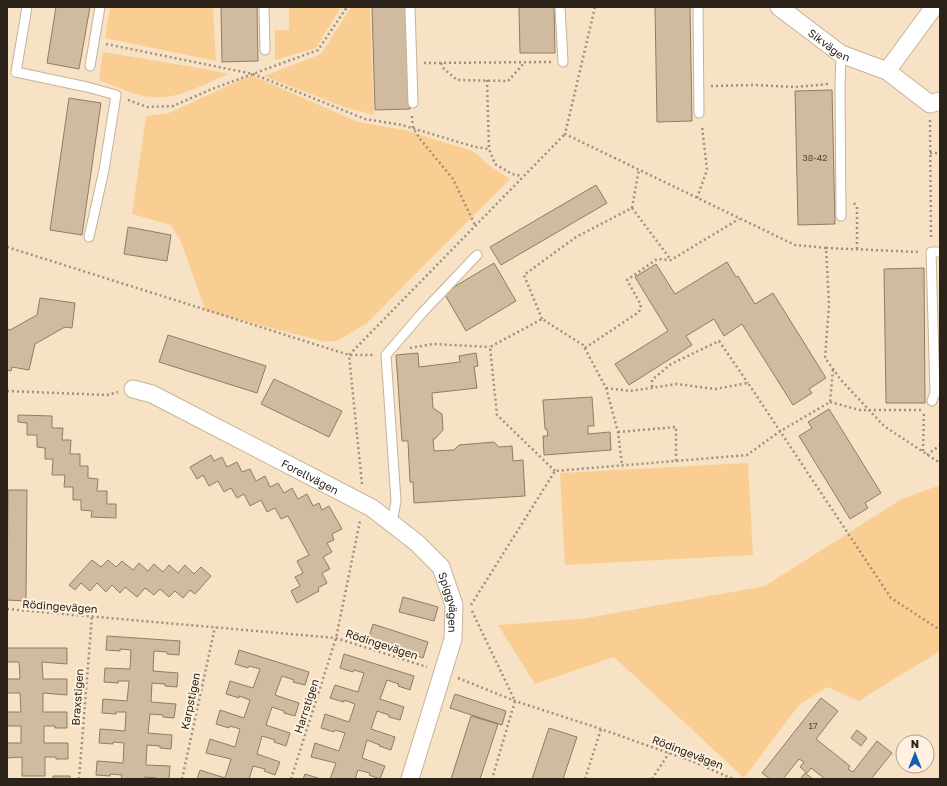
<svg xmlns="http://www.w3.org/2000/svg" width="947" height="786" viewBox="0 0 947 786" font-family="'Golos Text',sans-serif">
	<rect width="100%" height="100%" fill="#f7e2c6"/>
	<!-- green -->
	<path fill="#face93" d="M110,7H213L216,61L105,38Z
		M289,7H341L316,48L275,60V30H289Z
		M351,7H370L374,115L344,107L264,76L321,54Z
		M103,52L211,70L228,74C205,84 177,100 152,97C134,96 116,86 99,80Z
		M251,75L358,122L404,130L473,151L490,166L510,179L367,323L337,341L325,342L206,311L181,242L171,225L132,214L146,116L169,113Z
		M748,463L753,555L565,565L560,473Z
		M940,485V651L876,690L859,701L827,687L799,705L744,778L614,657L535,684L498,625L581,619L765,586L900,500Z"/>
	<!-- building -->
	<path fill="#d0bba0" stroke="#8f7c63" d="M56,7H90L79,69L47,63Z
		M221,7H257L258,61L222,62Z
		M372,7H407L410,109L375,110Z
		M519,7H554L555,53H520Z
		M655,7H690L692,121L657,122Z
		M832,90L835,224L798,225L795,91Z
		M69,98L101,103L82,235L50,230Z
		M596,185L607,203L501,265L490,247Z
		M128,227L171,235L167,261L124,254Z
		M727,262L736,277L738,276L755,304L773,293L826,378L809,389L812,393L793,405L742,324L724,336L714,319L686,336L692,345L629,385L615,364L668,331L635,277L656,264L675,294Z
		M494,263L516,301L466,331L444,293Z
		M924,268L925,403H886L884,269Z
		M40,298L75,303L72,328L65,327L35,344L29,370L12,367L11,371L7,370V329L10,330L37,315Z
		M168,335L266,366L257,393L159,362Z
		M418,353L419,367L460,362L459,356L476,353L478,366L474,367L477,388L432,393L433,408L442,414L443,430L435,439H433L434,451L454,450L459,445L494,442L499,447L512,446L513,461L523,460L525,496L414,503L413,482H410L408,441H402L396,355Z
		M274,379L342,411L329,437L261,404Z
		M592,397L594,426H588V434L610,432L611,450L544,455L543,436H548L547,429H545L543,400Z
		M829,409L881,493L865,503L868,508L850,519L799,436L812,428L808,422Z
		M18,415L52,416V428H63L62,440H71L70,454H80V466H88V478L98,479L97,491H107V504H116V518L91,517L92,511L81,510V500H73V487H64L65,475H52L53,459H45V448L37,447V435H27V423L18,422Z
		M211,455L214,461L222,457L227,467L237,462L242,472L250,469L256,481L265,476L270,487L278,483L284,493L292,488L298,499L307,494L313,506L319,503L322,510L329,506L342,529L332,534L334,540L327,543L332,552L323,557L330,569L322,573L327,583L318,588L319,591L297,603L291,591L300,586L295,577L303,573L297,561L309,555L288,516L281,519L275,508L267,512L261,500L250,506L244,494L237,498L231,488L224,492L218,481L209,486L203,475L197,479L190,467Z
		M8,490H27L26,601L7,600Z
		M92,560L101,567L108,560L116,567L122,561L133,570L139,563L148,571L154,564L163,572L169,565L178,573L185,565L194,574L201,567L211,576L195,594L190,590L183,598L175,591L169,597L160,589L154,595L145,588L137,597L125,587L120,593L112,585L106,592L97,583L90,591L81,583L75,590L69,585Z
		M403,597L438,607L434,621L399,612Z
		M373,624L428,642L423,658L368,640Z
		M107,636L180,641L179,655L167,654V652L154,651L153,671L178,673L177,687L165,686V684L152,683L151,702L176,704L174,718L163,717V715L150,714L148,733L172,735L171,749L160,748V746L147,745L146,765L170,766L169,779H157V778L145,777V779H121L122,775L110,774V776L96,775L97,761L123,763L124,743L113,742V744L99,743L100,729L125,731L126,712H116V714L102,713L103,699L127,701L129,681H118V683L104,682L105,668L130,669L131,650L120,649V651L106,650Z
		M7,648H67V664L42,662L43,679H67V695L43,693V712H67V728H55V726H44V743H68V759H56V757H45V776H22V757L7,758V743H21V726H7V712H21L20,693H7V679H20L19,662H7Z
		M239,650L309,672L305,685L293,682L294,680L282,676L275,695L299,703L295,716L284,713V711L272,707L266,725L290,733L286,746L274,742L275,740L262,736L257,754L280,762L275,775L264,771L265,769L253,766L249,779H197L200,770L225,778L231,759L206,753L210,739L235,747L240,729L230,726L229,728L216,724L220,710L244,718L250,700L239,696V698L226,694L230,681L253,688L260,669L249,666L248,668L235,664Z
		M344,654L414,676L410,690L398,686L399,684L387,680L380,699L404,707L400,720L389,717V715L377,711L371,729L395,737L391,750L379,746L380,745L367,740L362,758L385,766L380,779L369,775L370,773L358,770L355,779H330L336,763L311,757L315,743L339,751L345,733L335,730L334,732L321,728L325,714L349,722L355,704L344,700V702L330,698L335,685L358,692L364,673L354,670L353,672L340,668Z
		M455,694L506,711L502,725L450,708Z
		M821,698L838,711L816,739L850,766L848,769L853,772L877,741L892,753L871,779H825L811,768L807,773L800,767L804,762L799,759L783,779H770L762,773Z
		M471,716L498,724L480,779H451Z
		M549,728L577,737L563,779H532Z
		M857,730L867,738L861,746L851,738Z
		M805,773L813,779H800Z
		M305,774L321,779H303Z
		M53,776H70V779H53Z"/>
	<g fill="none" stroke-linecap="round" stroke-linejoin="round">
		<!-- lane casing -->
		<g stroke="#c7b297" stroke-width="11">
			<path id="lane" d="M27,7L16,72L87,87L116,95L104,170L89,237
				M264,7L265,50
				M410,7L413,103
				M560,7L563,62
				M698,7L699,113
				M90,66L100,7
				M841,216L840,86L841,54
				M932,401L935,393L931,252H940
				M392,523L396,501L386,355L422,313L477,255"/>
		</g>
		<!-- street casing -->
		<g stroke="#c7b297" stroke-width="19">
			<g id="street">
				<path id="s1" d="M779,7L841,54L887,71L930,104L940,101"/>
				<path d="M887,71L934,7"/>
				<path id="s2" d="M133,389L152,394L372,508L417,543L441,567L454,605L453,639L410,779"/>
			</g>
		</g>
		<!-- path -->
		<path stroke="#9f907c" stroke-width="2.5" stroke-dasharray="2 3" stroke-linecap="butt" d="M595,7L565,134L795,245L826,248L829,305L825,358L841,380L884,426L940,463
			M106,44L253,74L365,119L402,125L475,147L489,149L495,164L512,174L522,176
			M424,63L551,62
			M441,63L444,69L457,80L508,81L524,63
			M487,80L489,149
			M711,86L754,85L796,87L828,84
			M128,100L147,107L173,106L212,89L318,50L347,7
			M412,116L413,128L420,139L453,179L475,225
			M930,120L931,239
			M930,153H940
			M697,198L707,170L702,126
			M854,203L857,207V249
			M632,208L671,260
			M7,247L349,355H374
			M826,248L919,252
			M542,319L524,275L576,237L632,208L639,169
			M410,348L433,344L490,347
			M585,348L639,312L641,305L627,280L657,259L671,260L739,219
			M652,387V380L671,364L719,341L748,383
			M606,388L630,391L677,384L715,389L748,383L891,598L940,630
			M7,391L107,395L118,392
			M830,402L860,410H922
			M618,432L676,427V461
			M923,451L924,412
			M927,455L940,445
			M555,471L497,415L490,347L542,319L583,345L606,388L618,432L622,465
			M362,484L349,355L565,134
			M471,605L555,471L747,455L779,432L830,402L833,369
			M7,609L336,638L427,667
			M472,611L515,701L492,779
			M458,678L515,701L601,729L694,762L733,779
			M79,779L92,616
			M182,779L215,627
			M291,779L336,638L360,521
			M585,779L601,729
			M652,779L669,753"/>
		<!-- lane -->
		<use href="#lane" stroke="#fff" stroke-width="9"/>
		<!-- street -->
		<use href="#street" stroke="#fff" stroke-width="17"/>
	</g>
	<g text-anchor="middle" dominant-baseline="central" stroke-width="4" stroke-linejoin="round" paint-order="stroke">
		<!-- number labels -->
		<g font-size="9" fill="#54493b">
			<text x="815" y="157">38-42</text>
			<text x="813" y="725">17</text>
		</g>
		<!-- street labels -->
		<g font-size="11" fill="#2b2319" stroke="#fef1e0">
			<text stroke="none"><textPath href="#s1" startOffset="63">Sikvägen</textPath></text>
			<text stroke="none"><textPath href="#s2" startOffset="198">Forellvägen</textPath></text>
			<text stroke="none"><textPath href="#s2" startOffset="395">Spiggvägen</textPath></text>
			<text transform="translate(60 606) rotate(4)">Rödingevägen</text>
			<text transform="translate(382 644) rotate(18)">Rödingevägen</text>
			<text transform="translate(77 697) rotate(-86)">Braxstigen</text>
			<text transform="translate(190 701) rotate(-78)">Karpstigen</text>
			<text transform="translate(306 706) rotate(-72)">Harrstigen</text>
			<text transform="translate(688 752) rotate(21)">Rödingevägen</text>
		</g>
	</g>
	<!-- border -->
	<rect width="947" height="786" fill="none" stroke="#2b2319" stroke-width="16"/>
	<!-- north arrow -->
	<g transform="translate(915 754)"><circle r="19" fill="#fef1e0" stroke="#aa9f90"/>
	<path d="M0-3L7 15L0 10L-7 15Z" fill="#155ead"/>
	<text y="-6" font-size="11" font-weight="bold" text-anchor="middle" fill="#2b2319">N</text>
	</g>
</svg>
